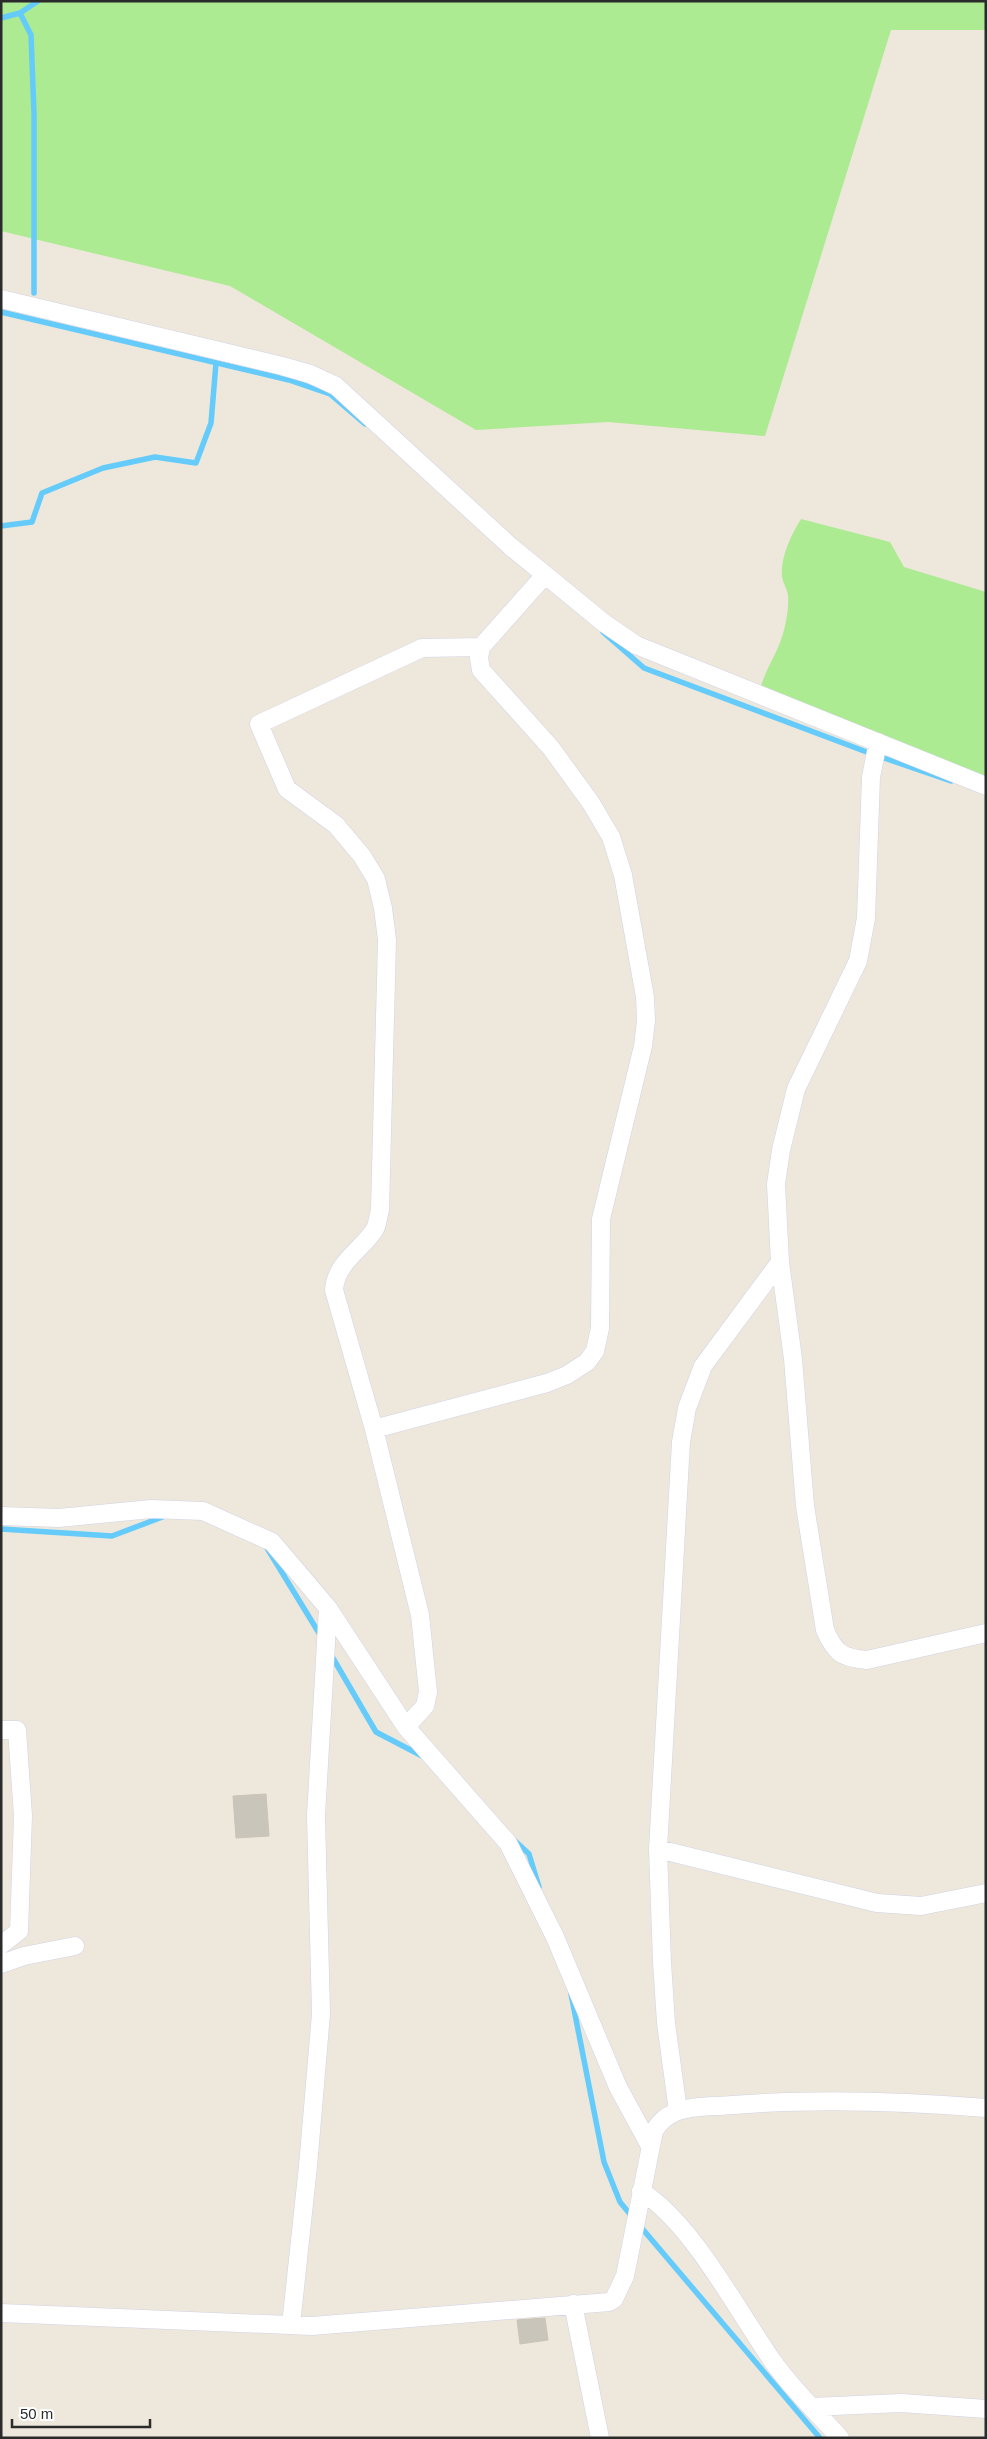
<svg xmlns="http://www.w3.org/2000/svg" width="987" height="2439" viewBox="0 0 987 2439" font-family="Helvetica,sans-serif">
	<rect width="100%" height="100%" fill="#eee7dc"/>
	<!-- green -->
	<path fill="#aceb92" d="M1,1H986V30H891L765,436L608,422L476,430L230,286L1,231Z
		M801,519L890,542L904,567L986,592V780L760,690C766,666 780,651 785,626C787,617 789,605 788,595C787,589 783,583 782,577C780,558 791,535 801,519Z"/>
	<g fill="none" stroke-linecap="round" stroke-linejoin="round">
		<!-- stream -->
		<path stroke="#64cbfb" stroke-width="5.5" d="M20,13L31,35L34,114V293
			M1,18L20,13L38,1
			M1,312L289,380L330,394L365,424
			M1,526L32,522L42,493L103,468L155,457L196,463L211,423L216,363
			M603,632L644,668L864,751L951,781
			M1,1529L112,1536L165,1516
			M267,1548L322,1638
			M330,1653L376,1732L424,1757
			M513,1839L529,1854L539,1887
			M571,1994L604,2162L620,2202L634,2219
			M640,2226L820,2438"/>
	</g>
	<!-- building -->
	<path fill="#c9c5ba" stroke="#cac4b5" d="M266,1794L269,1836L236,1838L233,1796Z
		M545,2318L548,2340L520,2344L517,2320Z"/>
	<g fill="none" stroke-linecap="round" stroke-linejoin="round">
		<!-- street casing -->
		<g stroke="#d1d3e5" stroke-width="19">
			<path id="street" d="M1,299L282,366L310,374L336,386L510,546L604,623L636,645L986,786
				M878,742L871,777L866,918L858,961L796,1089L781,1150L776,1184L780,1262L793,1359L805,1506L825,1630C835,1653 842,1658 867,1660L986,1633
				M374,1429L547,1383L567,1375L587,1362L595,1351L600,1328L601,1219L643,1046L646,1021L645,997L623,875L611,837L591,803L551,748L481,670L479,658L481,647L545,575
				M1,1516L59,1518L151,1509L203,1511L272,1542L328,1608L406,1727L508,1843L555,1937L618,2087L650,2146
				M406,1727L425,1706L428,1692L420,1615L374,1429L334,1290C336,1262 361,1251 375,1229C378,1223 378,1216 380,1210L387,940L383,908L376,879L362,856L336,825L287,789L259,724L422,648L481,647
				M1,1730H17L23,1816L19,1931L1,1945
				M658,1849L877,1903L921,1906L986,1893
				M1,1964L24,1956L75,1946
				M678,2111L666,2023L662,1962L658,1849L681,1442L687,1408L703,1366L780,1262
				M641,2191C693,2224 738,2312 774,2363C793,2390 818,2413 840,2438
				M573,2304L600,2438
				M1,2313L312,2326L609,2302L614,2299L625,2276L654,2131C659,2122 666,2116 676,2112C693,2105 715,2107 733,2105C818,2098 902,2101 986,2108
				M291,2325L308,2166L321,2014L316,1816L328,1608
				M812,2407L901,2403L986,2409"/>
		</g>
		<!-- street -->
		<use href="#street" stroke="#fff" stroke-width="18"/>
	</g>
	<!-- border -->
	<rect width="987" height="2439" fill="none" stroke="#2b2b2b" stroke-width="5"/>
	<!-- scale -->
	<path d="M12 2419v8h138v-8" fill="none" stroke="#2b2b2b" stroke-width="2.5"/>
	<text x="20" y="2419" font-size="15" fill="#2b2b2b" stroke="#ffffff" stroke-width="4" paint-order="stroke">50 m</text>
</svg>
